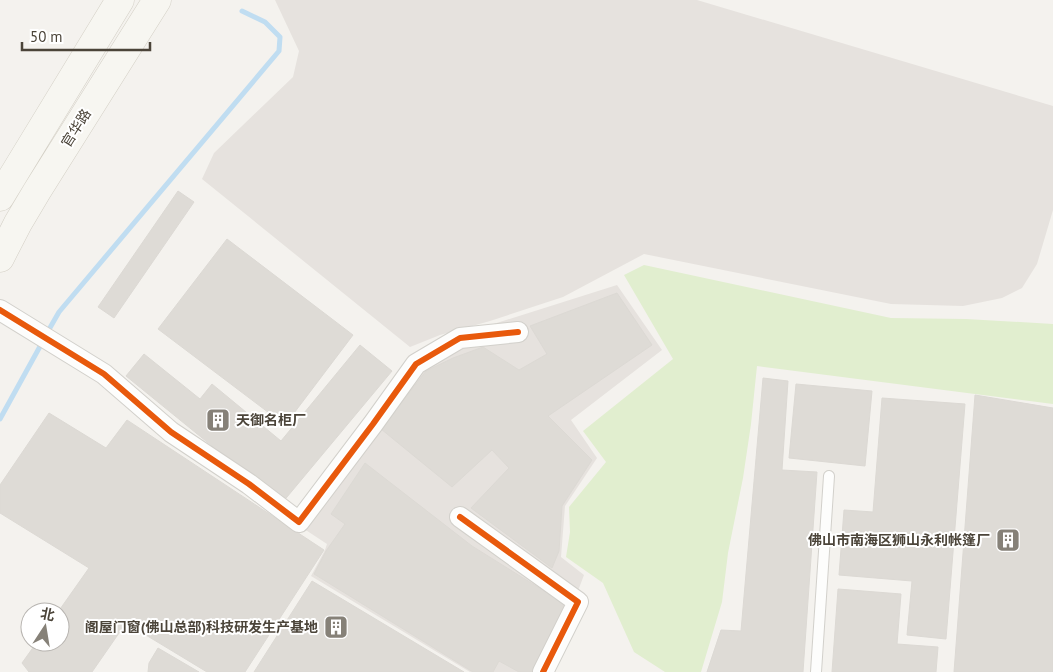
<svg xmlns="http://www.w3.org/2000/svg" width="1053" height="672" viewBox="0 0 1053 672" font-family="'PT Sans','Noto Sans SC',sans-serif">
	<rect width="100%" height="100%" fill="#f4f2ee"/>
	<!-- industrial -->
	<path fill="#e6e2de" d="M275,0H697L1053,106V210L1037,264L1022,288L1002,298L963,306L891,304L644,254L563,297L490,321L440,335L410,347L202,179L214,153L293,77L299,51Z
		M617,285L662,350L571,420L597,458L565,506L561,557L584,575L573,604L538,672H470L311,576L325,550L327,544L289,519L296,509L345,444L410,356L440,341Z"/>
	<!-- green -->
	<path fill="#e1eecf" d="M644,265L891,318L966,319L1053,324V404L757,366L751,424L743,478L728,553L722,602L701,672H665L634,652L603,583L566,557L570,532L569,507L606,462L583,431L673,359L624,275Z"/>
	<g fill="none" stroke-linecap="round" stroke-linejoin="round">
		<!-- stream -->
		<path stroke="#c0ddf1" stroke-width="5" d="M47,333L59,312L279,51L280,37L265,22L242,11
			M0,419L43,341"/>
	</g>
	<!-- building -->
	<path fill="#dedbd6" stroke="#dcd9d4" d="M178,191L194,202L114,318L98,307Z
		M227,239L353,335L285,425L158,329Z
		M617,293L652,345L548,416L592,460L562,506L559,551L552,568L471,508L509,468L492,450L452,487L381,429L426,371L453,358L483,347L519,370L547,354L530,326Z
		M360,345L392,371L282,503L126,376L144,354L200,399L212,384L281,441Z
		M763,378L788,381L782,470L817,472L803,672H707L721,630L741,631Z
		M796,384L872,391L865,466L789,458Z
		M975,395L1053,408V672H954Z
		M882,398L965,404L946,639L907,635L912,581L839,575L844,510L873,512Z
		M49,413L106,448L127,420L324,550L245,672H207L126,623L92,672H29L22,663L37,642H60V612H58L89,568L0,513V485Z
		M365,463L472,546L568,606L531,672H519L499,661L493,672H473L314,574L326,551L345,524L331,514Z
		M312,581L464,672H254Z
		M838,589L901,594L897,644L938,647L936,672H832Z
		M158,648L199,672H148L149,663Z"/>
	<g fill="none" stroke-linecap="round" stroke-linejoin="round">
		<!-- lane casing -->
		<g stroke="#d2d0cb" stroke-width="12">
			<path id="lane" d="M816,672L829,476"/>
		</g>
		<!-- street casing -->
		<g stroke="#d2d0cb" stroke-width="22">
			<path id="street" d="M0,310L104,374L171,432L249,484L299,522L373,424L416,364L460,338L518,332
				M460,517L578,602L543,672"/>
		</g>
		<!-- secondary casing -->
		<g stroke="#d3cfc5" stroke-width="29">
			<path id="secondary" d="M0,197L120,0
				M0,258L18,223L37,191L157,0"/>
		</g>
		<!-- lane -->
		<use href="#lane" stroke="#fdfdfc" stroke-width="10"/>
		<!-- street -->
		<use href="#street" stroke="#fdfdfc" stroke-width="20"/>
		<!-- secondary -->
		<use href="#secondary" stroke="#f7f6f1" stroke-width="28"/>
		<!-- cycleway casing -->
		<g stroke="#fff" stroke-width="9">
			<path id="cycleway" d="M0,310L104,374L171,432L249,484L299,522L373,424L416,364L460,338L518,332
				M460,517L578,602L543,672"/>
		</g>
		<!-- cycleway -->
		<use href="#cycleway" stroke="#e8590c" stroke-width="6"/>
	</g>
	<!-- icons -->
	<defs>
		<g id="building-square" transform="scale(1.25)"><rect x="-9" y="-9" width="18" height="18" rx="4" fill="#868178" stroke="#fff"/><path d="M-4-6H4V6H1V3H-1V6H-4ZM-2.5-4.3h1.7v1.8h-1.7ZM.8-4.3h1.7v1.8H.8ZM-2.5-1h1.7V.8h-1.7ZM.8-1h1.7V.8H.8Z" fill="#fff"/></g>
	</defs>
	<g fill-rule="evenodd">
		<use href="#building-square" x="218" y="420"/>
		<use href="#building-square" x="1008" y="540"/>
		<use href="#building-square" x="336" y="627"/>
	</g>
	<g text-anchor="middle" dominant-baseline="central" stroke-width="4" stroke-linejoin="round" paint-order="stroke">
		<!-- street labels -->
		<g font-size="14" fill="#4b4439" stroke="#fff">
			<text transform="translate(76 128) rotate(-58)">官华路</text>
		</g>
		<!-- poi labels -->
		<g font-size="14" font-weight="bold" fill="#4b4439" stroke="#fff" text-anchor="end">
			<text x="236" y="420" text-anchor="start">天御名柜厂</text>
			<text x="990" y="540">佛山市南海区狮山永利帐篷厂</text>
			<text x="318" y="627">阁屋门窗(佛山总部)科技研发生产基地</text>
		</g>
	</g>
	<!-- north arrow -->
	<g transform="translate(45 627) rotate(12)"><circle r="24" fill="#ffffff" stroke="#b7b4b0"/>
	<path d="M0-4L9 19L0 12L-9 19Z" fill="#868178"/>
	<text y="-8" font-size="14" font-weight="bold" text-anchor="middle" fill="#4b4439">北</text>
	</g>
	<!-- scale -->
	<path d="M22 42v8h128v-8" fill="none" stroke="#4b4439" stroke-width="2.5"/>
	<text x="30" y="42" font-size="15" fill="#4b4439" stroke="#ffffff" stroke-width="4" paint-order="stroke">50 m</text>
</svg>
